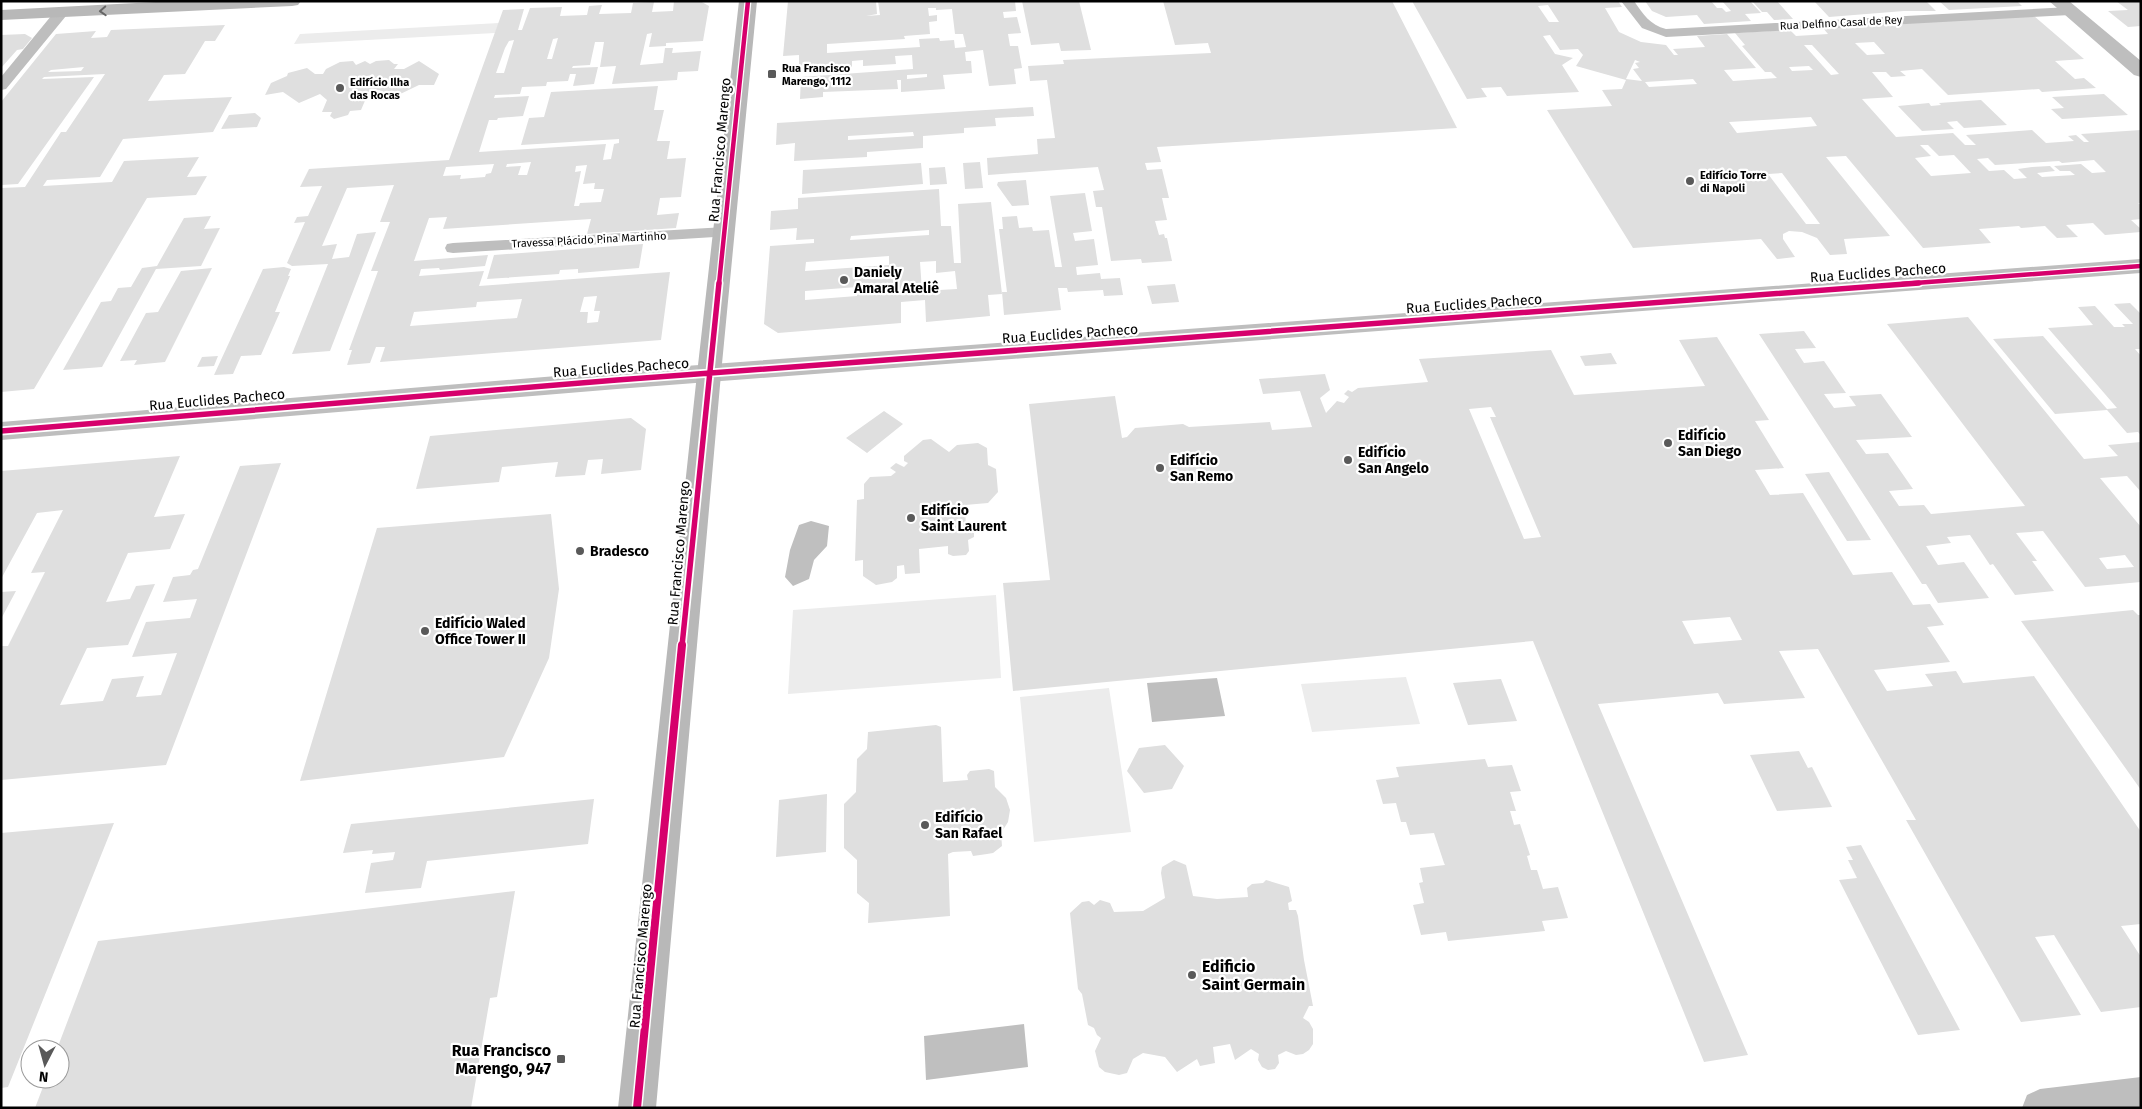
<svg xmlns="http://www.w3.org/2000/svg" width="2142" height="1109" viewBox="0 0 2142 1109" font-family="'Fira Sans',sans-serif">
	<rect width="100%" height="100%" fill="#fff"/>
	<!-- green -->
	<path fill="#ececec" d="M499,23L495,33L294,44L300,34Z
		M996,595L1001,678L788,694L793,610Z
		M1406,677L1420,724L1312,732L1301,684Z
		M1109,688L1131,832L1034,842L1020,697Z"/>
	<!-- water -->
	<path fill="#bfbfbf" d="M811,521L829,526L827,546L814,560L809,579L793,586L785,577L790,550L799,525Z
		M1217,678L1225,716L1152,722L1147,683Z
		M1024,1024L1028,1067L926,1080L924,1036Z"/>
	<!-- building -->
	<path fill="#dfdfdf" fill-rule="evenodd" d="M674,1H700L709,6L703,41L666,43V46L649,47L652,33L647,34L640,65L663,63L665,48H673L672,53L701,51L698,71L678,72L677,80L612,84L616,66L600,67L604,42H595L590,65L573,66L572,68L598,67L594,84L573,86L576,74H570L568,81L547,82L546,86L522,87L520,94L495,95L494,98L529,96L523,116L498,118L497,120H489L479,152L606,144L603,160L611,159L614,144L619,143V139L521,145L529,118L544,117L551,92L658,86L654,110H664L657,141H670L667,159L686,158L681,197L660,198L657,215L679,213L676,228L587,234L591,219L443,229L447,217L429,218L414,261L488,255L485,266L440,270L439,268L421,269L419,276L484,271L479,286L670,272L661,340L380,362L385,347H376L370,363L347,365L352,350H349L378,271H371L390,222H380L394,185L347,188L322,246L337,244L332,259L349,257L357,234L376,232L330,351L292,354L328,264L292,266L287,263L305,222L294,223L297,217L308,216L322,186L300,187L309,169L449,160L503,10L524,9L518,30H522L530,8L562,7L560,16L587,15L589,6L602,5L599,14L631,13L633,3L654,2L652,12L673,11ZM558,38L552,59H547L553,39ZM514,40L504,73H496L505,48L509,41ZM531,162L527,175H518L521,166L506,167L507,164ZM494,164L491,173L486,174L485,177L460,179L461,175L443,176L446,167ZM587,165L583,184L595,183L594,189H604L601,202L580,203L579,206H574L581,171L575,172L576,166ZM597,296L594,311H600L598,322L587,323L588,312H580L584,297ZM522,299L517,318L410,326L414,312L476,307L477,302Z
		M788,1H876L877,14L866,16L880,15L878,1H1015L1016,11L1003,12L1004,18L1017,17L1021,33L1008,34L1010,46H1018L1022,68L1014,69L1016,84L989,86L983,50L965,52L966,61H971L972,73L943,75L945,89L901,92V80H897L898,89L823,92V97L800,99L801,77L913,69L912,55L895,56L896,64L863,66V60L852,61V67L827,68V65L799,67V55L783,56ZM928,8H936V10L952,9L955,34H963L966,47L955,48L954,40L940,41L939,38L919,39L920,47L827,53V44L905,39L904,36L930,34L929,22L937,21V15L929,16ZM927,74V77L907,79V75Z
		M1022,1H1079L1091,50L1061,51L1059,43L1031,45Z
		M1163,1H1392L1457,128L1157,147L1161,162L1145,163L1147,170L1162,169L1169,198H1162L1167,220L1155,221L1159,235L1164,234L1165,238H1167L1172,261L1142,263L1141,259L1111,261L1102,207H1096L1093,191L1104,190L1098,167L988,175L987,158L1038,154L1037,139L1055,138L1047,80L1030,81L1028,66L1064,64L1063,60L1211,53L1208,43L1175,45Z
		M1412,1H1618L1622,7L1605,8L1619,32L1641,42L1666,45L1674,55H1678L1673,49L1705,47L1697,36L1727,34L1756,68L1724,70L1733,81L1777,78L1771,72H1765L1742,46L1745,45L1735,33L1790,30L1796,36L1828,34L1823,28L2034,16L2084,59L2055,61L2075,79L2084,78L2096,88L2042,92L2039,89L1948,95L1922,69L1900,71L1906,76L1891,77L1886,72H1872L1893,97L1862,99L1896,137L1953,133L1965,145H1976L1966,135L2032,130L2046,143L2074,141L2068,136L2076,135L2084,142H2089L2081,134L2141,130V203H2138L2141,205V219L2131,220L2141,229V232L2105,235L2093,223L2066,225L2078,237L2057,238L2045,226L2021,228L2019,226L1979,229L1991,243L1923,248L1846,156L1826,157L1890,236L1844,239L1847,254L1830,255L1817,238L1802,232L1789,231L1783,234V239L1795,257L1777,259L1761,239L1633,248L1547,110L1612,106L1602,90L1622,89L1626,80L1576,66L1583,55L1578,49L1560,50L1550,35L1543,36L1555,54L1573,58L1562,65L1579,92L1507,96L1501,87L1481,88L1487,97L1467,99ZM1548,5L1559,22H1549L1538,6ZM1874,42L1885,54L1867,55L1855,43ZM1804,45H1812L1839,74L1831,75ZM1635,60L1640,62L1635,63L1639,68L1633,69L1642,81L1626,79ZM1809,66L1813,70L1792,71L1789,67ZM1693,79L1697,84L1649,87L1645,82ZM1811,117L1817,126L1737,133L1729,122ZM1920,145H1928L1939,156L1954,155L1971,173L1931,176L1915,158L1931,156ZM1988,158L1995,165L2059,161L2062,163L2094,160L2106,172L2092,173L2081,164L2054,166L2060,171H2070L2075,175L2042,177L2037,173L2055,171L2050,166L2032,167L2018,169L2027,178L2014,179L2004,170L1989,171L1977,159ZM1782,173L1820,224H1806L1768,174Z
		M1645,1H1711L1717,8H1722L1726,12L1731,11L1722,1H1750L1761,13L1745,14L1751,21L1704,24L1697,15L1666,17L1652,11Z
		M1752,1H1777L1793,19L1774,20L1767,12H1762Z
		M1814,1H1926L1936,11H1904L1829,17Z
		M1939,1H2017L2022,6L1949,10Z
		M2116,1H2141V26L2128,27L2108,11L2128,10Z
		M225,25L215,41H205L185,74L164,75L148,101L232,97L213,132L123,139L100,177L47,180L43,186L112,182L124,161L199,157L187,177L207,176L196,195L147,198L34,389L1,392V188L25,187L61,132H66L105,74L44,77L42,79L94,77L18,184L1,185V102L56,34L96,31L91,38L107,37L111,30ZM84,67L81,71L48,72L51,70Z
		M25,34L32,38L23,49L17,50L1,68V35Z
		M389,60L394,64H398L394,69H404L419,61L439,74L434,85H419L392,98L379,90L367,96L361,110L350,111L348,115L334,119L330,116L332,112H322L327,100L320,94L299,103L283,92L265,95L271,83L287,76L288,73L307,68L315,74H323L326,69L340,62L353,61L356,65L365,61L370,64L376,61Z
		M2104,94L2128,115L2062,119L2051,109L2064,108L2052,97Z
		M1981,100L2007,125L1964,128L1957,121L1947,122L1954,129L1922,131L1898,106L1929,103L1931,106L1941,105L1939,103Z
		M1033,107L1034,116L995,118L996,126L964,128V133L923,136V148L867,152V157L794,161L795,143L776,145L777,123ZM913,132L914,136L848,140V136Z
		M255,113L261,118L257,127L221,129L229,115Z
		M980,162L983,188L965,189L963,163Z
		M921,163L923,184L802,194L803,170Z
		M945,167L947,184L930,185L929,168Z
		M1026,180L1029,205L1012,206L997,185L998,182Z
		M939,189L941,226H951L954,263H961L958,204L991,202L1002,294L988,295L990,316L926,322L925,300L901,302V323L778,333L764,324L770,246L814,243V239L796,240L797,228L770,230L771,211L798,209V198ZM929,230V235L850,240L851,236ZM889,256V265L805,271L806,262ZM936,261V273L955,271L957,289L922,291L920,262ZM857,287V296L805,300V291Z
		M1085,193L1092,231L1073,233L1075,241L1094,239L1098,265L1076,267L1077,275L1100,273L1101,279L1120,278L1123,295L1104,296L1103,290L1068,292L1067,288H1058L1061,310L1004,315L1002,292H1007L999,229H1003L1002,217L1017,216L1019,228L1032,227L1033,231L1049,230L1055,267H1062L1050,196Z
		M211,216L204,229L220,228L201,266L156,269L102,367L63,370L101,302L111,301L118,288L131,287L142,268L157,266L184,218Z
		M643,244L639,268L578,273V269L560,270L559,274L487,279L494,255Z
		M284,267L291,269L288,276H290L275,312H280L261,355L241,356L233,374L214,375L263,269Z
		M212,268L165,362L134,365L137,360L120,361L146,313L158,312L181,271Z
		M1175,284L1179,302L1152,304L1147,286Z
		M2130,303L2141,314V349H2135L2141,356V435L2138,432L2127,433L2107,410L2055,414L1993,339L2043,336L2107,409L2117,408L2048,328L2093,325L2078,307L2095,306L2114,327H2125L2122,324H2133L2114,304Z
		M1968,317L2084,459L2118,456L2108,445L2141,442V492L2127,476L2100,478L2141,527V582L2085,587L2043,531L2016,533L2037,561H2032L2054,591L2015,595L1993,564L1990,565L1970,535L1947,537L1951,543L1926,546L1938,565L1964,562L1989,598L1938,603L1926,584H1922L1759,334L1804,331L1816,348L1795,349L1804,363L1824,361L1846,393L1824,394L1834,408L1856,406L1849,396L1881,394L1912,437L1856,440L1866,454L1888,453L1913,489L1889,491L1899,506L1924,505L1931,514L2025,506L1887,324ZM2125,555L2134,567L2107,569L2099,558Z
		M1717,337L1769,420L1755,421L1784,468L1755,470L1770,495L1803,493L1853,575L1892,572L1913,605L1930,604L1944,625L1927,627L1950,662L1874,670L1887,691L1933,686L1925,674L1956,671L1963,683L2034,676L2141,832V924L2121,926L2141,957V1007L2101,1012L2054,935L2035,937L2081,1015L2021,1022L1906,820H1916L1818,649L1779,651L1805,698L1724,704L1718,693L1598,704L1748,1055L1704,1062L1533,641L1013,691L1003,583L1050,580L1029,404L1115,396L1122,438L1127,437L1135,428L1183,424L1189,427L1270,422L1272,430L1312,427L1300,391L1263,394L1259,379L1325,374L1330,390L1320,398L1326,413L1337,401L1344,403L1349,397L1344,394L1348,390L1352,392L1358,388L1428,382L1419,359L1551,350L1574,395L1705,386L1679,340ZM1491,407L1496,417H1490L1541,537L1524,539L1469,409ZM1730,617L1742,640L1694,644L1682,621Z
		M1611,353L1617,364L1585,366L1580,356Z
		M218,356L214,366L197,367L202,357Z
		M884,411L903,424L867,453L846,438Z
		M631,418L646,429L641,470L601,474L603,459L588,460L585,475L555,477L558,462L545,463L502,467L499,482L416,489L430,436Z
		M931,439L949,452L957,445L978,443L987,448L988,465L996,469L998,492L988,503L965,505L966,531L974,533V537L968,540L969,551L966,555L953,556L948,554V546L919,549L920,573L905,574L904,565L897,566V578L892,582L876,585L863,576V560L855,561L857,500L864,499V484L870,477L891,476L896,472L890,468L896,463L904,467L908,463L904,461V456L923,440Z
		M180,456L154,517L185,514L170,549L128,553L106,602L130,599L136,586L155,584L128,645L87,648L60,705L103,701L112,679L144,676L136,697L161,695L177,653L132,657L146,622L190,618L197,599L163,602L173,577L190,575L193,570L198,569L240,466L281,463L166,765L1,780V646H8L45,572L31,573L63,510L37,513L1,579V471Z
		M1829,472L1871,540L1847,541L1805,474Z
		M551,514L559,589L549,658L504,757L300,781L377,528Z
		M16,591L1,619V592Z
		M2133,610L2138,615H2141V790L2021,621Z
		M1501,679L1517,721L1468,725L1453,683Z
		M936,725L941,727L943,782L968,780L967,775L970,771L989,769L994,771L995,787L1006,798L1010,810L1008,822L1001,833L1002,846L993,853L987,854L973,856L971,851L953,852L948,854L950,916L868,923L869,903L857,893V860L844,848V804L856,792L857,759L867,749L868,732Z
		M1165,745L1184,766L1172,789L1144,793L1127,771L1139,748Z
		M1799,751L1808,768L1812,767L1832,807L1777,811L1750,755Z
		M1485,759L1488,767L1512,765L1521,791L1510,792L1516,811H1510L1514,825L1520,824L1530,855L1527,856L1531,870H1537L1543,889L1558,887L1568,918L1542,921L1545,931L1448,941L1446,932L1421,935L1413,905L1424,903L1419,883L1423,882L1420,868L1445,865L1444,863L1434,833L1410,835L1406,822H1401L1396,803L1383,804L1376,780L1399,777L1396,767Z
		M827,794L826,852L776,857L779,800Z
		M594,799L588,844L427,861L421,888L365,893L371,863L393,860L395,852L372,854L373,850L343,853L351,824Z
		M114,823L8,1087L1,1088V833Z
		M1861,845L1960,1030L1918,1035L1839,880L1857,878L1848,860H1853L1846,847Z
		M1174,860L1186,865L1193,896L1217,899L1248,897L1247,888L1252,884L1263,883L1266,880L1289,887L1292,901L1288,903L1289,910H1296L1298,916L1304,960L1313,1006H1309L1303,1018L1309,1022L1313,1029V1044L1309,1050L1303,1054L1296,1055L1286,1051L1278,1055L1279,1063L1275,1069L1268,1070L1262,1067L1258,1060L1259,1054L1251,1049L1235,1060L1230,1044L1213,1047L1215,1063L1200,1066L1197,1059L1177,1072L1165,1057L1143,1053L1133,1059L1127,1073L1119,1075L1105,1072L1099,1067L1095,1051L1101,1038L1097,1035L1094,1028L1088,1025L1082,994L1078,989L1070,913L1082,902L1089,901L1094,905L1100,900L1110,903L1114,912L1143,911L1165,898L1161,873L1162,867Z
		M515,891L497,997L490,998L471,1108H35L46,1079H60V1049H57L98,941Z"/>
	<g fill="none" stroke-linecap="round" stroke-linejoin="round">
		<!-- lane -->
		<path fill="#bebebe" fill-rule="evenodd" d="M1621,1H1634C1643,14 1650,25 1666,29L2070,7L2077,11L2070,15L1666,37L1642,28Z
			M61,9L68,13L66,16L6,89L1,90V77L56,10Z
			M725,227L731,228L733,232L731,236L453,253L447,252L445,248L447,244L453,243Z"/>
		<!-- street -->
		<path fill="#bebebe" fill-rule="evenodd" d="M2049,1H2069L2141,61V77L2134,75Z
			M2141,259V273L617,389L1,440V422L617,371Z
			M2141,1077V1108H2022L2027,1095L2040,1089Z"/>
		<!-- secondary -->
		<path fill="#b8b8b8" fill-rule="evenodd" d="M175,1H301L298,5L292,6L1,20V10Z
			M739,1H757L721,374L656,1108H618L697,374Z"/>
		<!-- cycleway-far2 casing -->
		<g stroke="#fff" stroke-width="7">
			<path id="cycleway-far2" d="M719,284L748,1
				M1902,284L2141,266"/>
		</g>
		<!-- cycleway-far1 casing -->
		<g stroke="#fff" stroke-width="9">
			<path id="cycleway-far1" d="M1,431L617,380L1919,283
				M682,646L719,283"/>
		</g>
		<!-- cycleway casing -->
		<g stroke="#fff" stroke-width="11">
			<path id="cycleway" d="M637,1108L682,645"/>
		</g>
		<!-- cycleway-far2 -->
		<use href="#cycleway-far2" stroke="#d6006c" stroke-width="4.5"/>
		<!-- cycleway-far1 -->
		<use href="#cycleway-far1" stroke="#d6006c" stroke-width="5.5"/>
		<!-- cycleway -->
		<use href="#cycleway" stroke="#d6006c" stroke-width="8"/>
	</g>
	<!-- one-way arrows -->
	<defs><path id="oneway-chevron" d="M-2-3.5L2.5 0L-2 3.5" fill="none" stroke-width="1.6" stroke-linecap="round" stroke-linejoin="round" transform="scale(1.25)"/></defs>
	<use stroke="#656565" href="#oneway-chevron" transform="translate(103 11) rotate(177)"/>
	<!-- markers -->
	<g fill="#595959" stroke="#fff" stroke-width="2">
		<rect x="767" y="69" width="10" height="10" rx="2.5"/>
		<circle cx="340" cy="88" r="5"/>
		<circle cx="1690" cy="181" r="5"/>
		<circle cx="844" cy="280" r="5"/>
		<circle cx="1668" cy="443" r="5"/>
		<circle cx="1348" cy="460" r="5"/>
		<circle cx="1160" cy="468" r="5"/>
		<circle cx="911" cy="518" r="5"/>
		<circle cx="580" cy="551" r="5"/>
		<circle cx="425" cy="631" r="5"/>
		<circle cx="925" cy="825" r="5"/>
		<circle cx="1192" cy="975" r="5"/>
		<rect x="556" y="1054" width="10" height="10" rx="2.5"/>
	</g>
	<g text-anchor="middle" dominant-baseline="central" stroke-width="4.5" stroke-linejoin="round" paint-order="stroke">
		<!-- far-street labels -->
		<g font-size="11" fill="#000" stroke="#fff">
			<text transform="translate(1841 23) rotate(-3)">Rua Delfino Casal de Rey</text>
			<text transform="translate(589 240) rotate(-3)">Travessa Plácido Pina Martinho</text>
		</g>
		<!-- far-poi labels -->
		<g font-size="11" font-weight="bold" fill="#000" stroke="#fff" text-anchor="start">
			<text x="782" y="68">Rua Francisco<tspan x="782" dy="13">Marengo, 1112</tspan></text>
			<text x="350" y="82">Edifício Ilha<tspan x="350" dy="13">das Rocas</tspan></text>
			<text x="1700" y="175">Edifício Torre<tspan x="1700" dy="13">di Napoli</tspan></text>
		</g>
		<!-- street labels -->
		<g font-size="14" fill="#000" stroke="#fff">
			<text transform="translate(720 150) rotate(-85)">Rua Francisco Marengo</text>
			<text transform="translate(1878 273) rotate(-4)">Rua Euclides Pacheco</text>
			<text transform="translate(1474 304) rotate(-4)">Rua Euclides Pacheco</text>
			<text transform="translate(1070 334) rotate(-4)">Rua Euclides Pacheco</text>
			<text transform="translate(621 368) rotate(-4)">Rua Euclides Pacheco</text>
			<text transform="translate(217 400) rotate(-5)">Rua Euclides Pacheco</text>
			<text transform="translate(679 553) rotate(-85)">Rua Francisco Marengo</text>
			<text transform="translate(641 956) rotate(-85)">Rua Francisco Marengo</text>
		</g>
		<!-- poi labels -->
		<g font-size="14" font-weight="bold" fill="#000" stroke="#fff" text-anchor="start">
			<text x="854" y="272">Daniely<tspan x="854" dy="16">Amaral Ateliê</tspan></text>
			<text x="1678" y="435">Edifício<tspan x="1678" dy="16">San Diego</tspan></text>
			<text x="1358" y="452">Edifício<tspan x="1358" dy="16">San Angelo</tspan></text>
			<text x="1170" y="460">Edifício<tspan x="1170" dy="16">San Remo</tspan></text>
			<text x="921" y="510">Edifício<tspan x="921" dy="16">Saint Laurent</tspan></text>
			<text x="590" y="551">Bradesco</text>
			<text x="435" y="623">Edifício Waled<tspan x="435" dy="16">Office Tower II</tspan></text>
			<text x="935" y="817">Edifício<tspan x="935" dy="16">San Rafael</tspan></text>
		</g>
		<!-- near-poi labels -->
		<g font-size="16" font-weight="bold" fill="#000" stroke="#fff" text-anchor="start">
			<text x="1202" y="966">Edificio<tspan x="1202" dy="18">Saint Germain</tspan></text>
			<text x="551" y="1050" text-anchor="end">Rua Francisco<tspan x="551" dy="18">Marengo, 947</tspan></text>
		</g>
	</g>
	<!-- border -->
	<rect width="2142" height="1109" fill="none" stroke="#000000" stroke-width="5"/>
	<!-- north arrow -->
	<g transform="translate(45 1064) rotate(186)"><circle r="24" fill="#ffffff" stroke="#999999"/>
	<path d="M0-4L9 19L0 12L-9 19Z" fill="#595959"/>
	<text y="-8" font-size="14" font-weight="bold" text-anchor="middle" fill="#000000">N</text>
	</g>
</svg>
